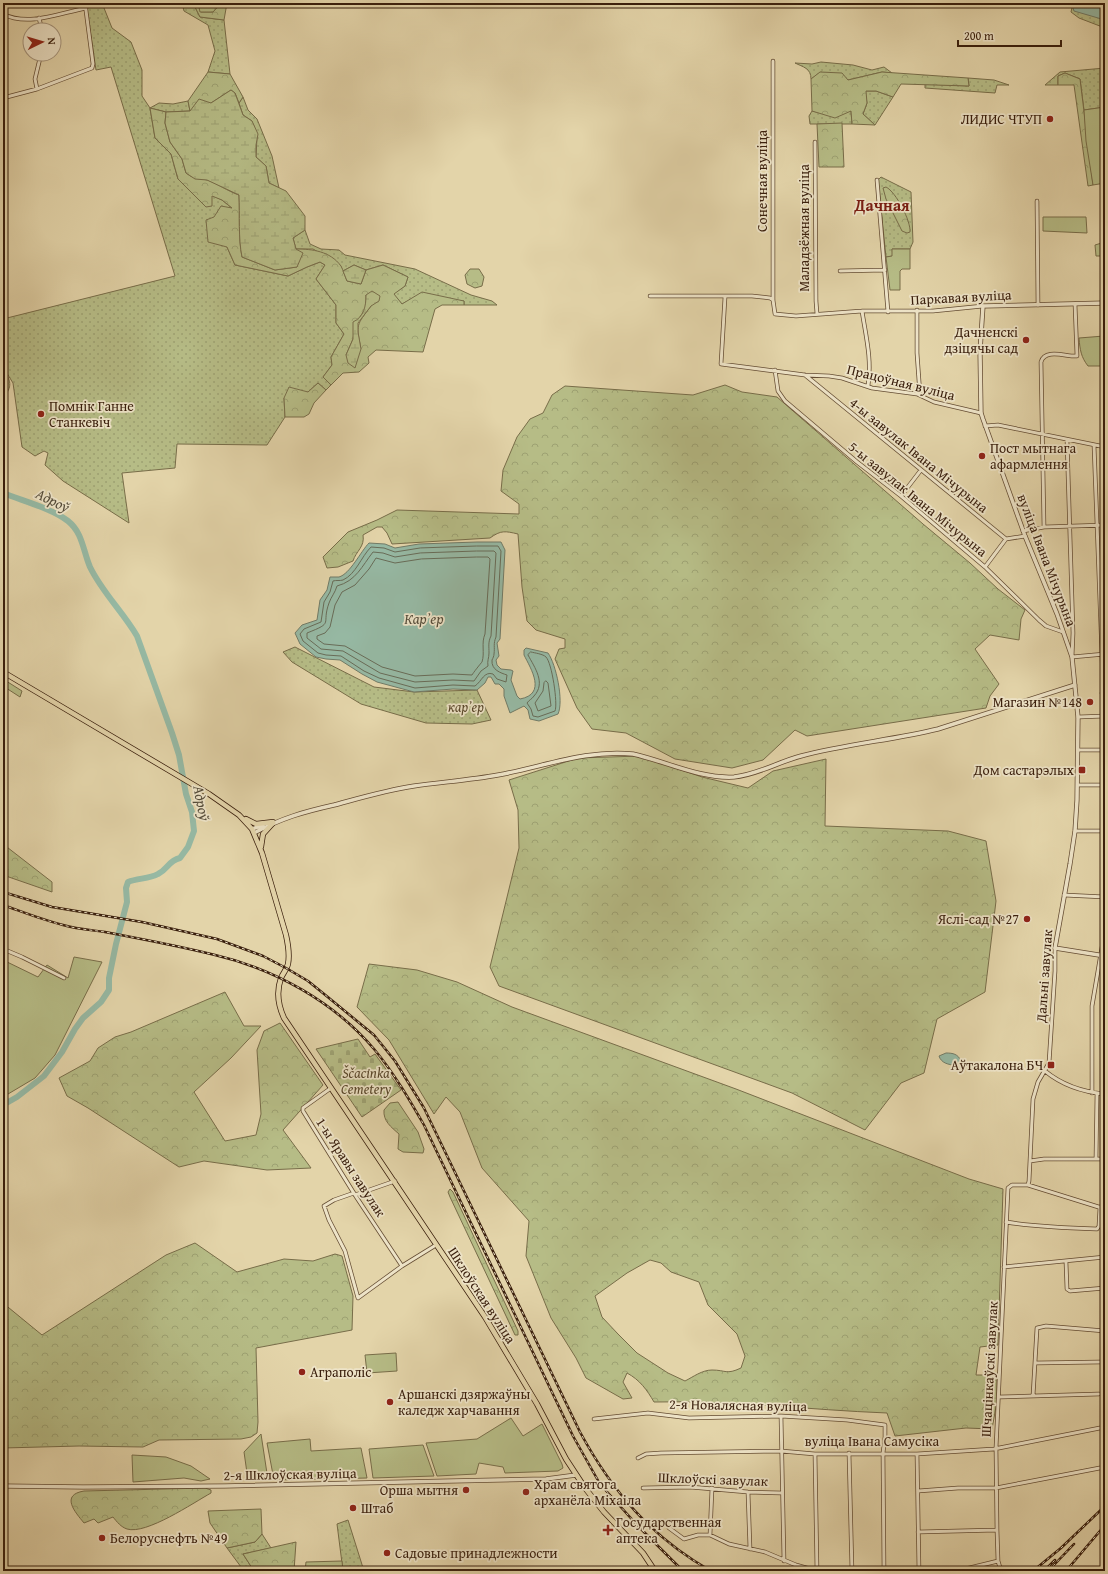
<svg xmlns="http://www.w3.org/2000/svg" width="1108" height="1574" viewBox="0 0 1108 1574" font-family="'Gentium Book Plus',serif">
	<defs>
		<pattern id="grass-dots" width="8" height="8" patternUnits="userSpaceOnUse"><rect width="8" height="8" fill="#b6bc86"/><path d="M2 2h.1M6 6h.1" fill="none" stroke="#9da172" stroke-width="1.8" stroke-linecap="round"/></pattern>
		<pattern id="forest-crowns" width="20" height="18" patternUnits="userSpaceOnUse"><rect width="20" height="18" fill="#b6bc86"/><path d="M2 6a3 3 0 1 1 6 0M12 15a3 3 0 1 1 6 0" fill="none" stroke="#9da172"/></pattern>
		<pattern id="wetland-marsh" width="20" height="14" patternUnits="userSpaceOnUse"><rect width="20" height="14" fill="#b6bc86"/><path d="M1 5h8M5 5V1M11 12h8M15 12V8" fill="none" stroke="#9da172"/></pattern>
		<pattern id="cemetery-stones" width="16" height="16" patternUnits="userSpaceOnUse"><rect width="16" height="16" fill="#b6bc86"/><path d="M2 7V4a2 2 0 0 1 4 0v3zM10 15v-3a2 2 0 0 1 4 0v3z" fill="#9da172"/></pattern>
	</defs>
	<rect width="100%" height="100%" fill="#e3d4a9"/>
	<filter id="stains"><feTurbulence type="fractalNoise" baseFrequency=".005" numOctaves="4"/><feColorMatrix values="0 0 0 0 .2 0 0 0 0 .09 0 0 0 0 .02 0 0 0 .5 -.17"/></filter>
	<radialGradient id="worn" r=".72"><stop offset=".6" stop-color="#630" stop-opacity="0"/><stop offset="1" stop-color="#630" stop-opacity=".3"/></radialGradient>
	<!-- grass -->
	<path fill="url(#grass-dots)" stroke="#786d49" d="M86,3H102L112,28L131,42L142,70V96L150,108L159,103L173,104L188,101L190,111L166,112L150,108L155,138L171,154L178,179L222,200L233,209L227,247L235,265L288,276L307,267L320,262L325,265L316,279L336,305V323L344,334L331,357L332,365L323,377L331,385L326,390L318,383L308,392L284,398L285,417L267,445L177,444L175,468L122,473L129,523L63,481L45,465L48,453L44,451L35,456L22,447L13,383L3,367V319L175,276L111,67L96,70Z
		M182,3H193L200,17L224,20L230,74L208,72L215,51L208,25L184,11Z
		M1073,3H1075L1073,8L1104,19L1105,28L1079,18L1071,12Z
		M821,62L853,65L872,70L884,67L892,73L882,72L848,80L821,72L811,79C811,68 803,67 795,63L812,64Z
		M1105,68V107L1084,110L1080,79L1065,73L1058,76V85H1045L1060,72Z
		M968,78L994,80L1009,85H997L995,93L925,88V84L969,86Z
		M865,91H876L893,97L875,125L863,114L867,103Z
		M243,97L248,110L257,119L272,156L279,188L269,183L266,166L256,157L257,137L252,121L243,115L239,103Z
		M812,111L821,113L851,111L852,124H810L809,116Z
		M881,177L911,192L913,242L910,249H892L893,256L886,257L878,180Z
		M305,230L310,244L321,249L339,250L345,255L415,269L471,295L492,301L497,305H464V301L412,299L402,304L393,294L405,286L408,277L383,265L366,270L354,265L343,271L340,265L313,249H296L293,238Z
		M295,647L374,687L414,692L477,690L491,720L472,724L426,723L361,704L292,662L283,652Z
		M348,1520L364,1571H343L337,1524Z
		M262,1534L271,1548L243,1554L254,1571H244L227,1548L255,1542Z"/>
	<!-- forest -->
	<path fill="url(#forest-crowns)" stroke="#786d49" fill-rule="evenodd" d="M193,3H198L201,12H213L221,3H227L224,20L200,17Z
		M208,72L230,74L243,97L239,103L235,93L231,90L211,103L190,111L188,101Z
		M820,72L842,73L848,80L882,72L968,78L969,86L901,84L893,97L876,91H866L867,103L863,114L875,125L852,124L851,111L835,118L812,111L811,79Z
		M1065,73L1080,79L1093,185L1088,186L1074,85H1058V76Z
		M150,108L166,112L165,123L170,142L182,159L186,173C197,181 196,177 207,180C215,182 229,192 239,195C240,216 238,237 242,257L275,270L297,267L296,249C312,249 330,251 341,266C343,270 345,276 347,281L361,284L366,270L383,265L408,277L405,286L394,294L402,304L422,292L464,301V305H442L435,309L423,352L376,350L368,357L369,363L359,372L343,373L331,385L323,377L332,365L331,357L344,334L336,323V305L316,279L325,265L320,262L307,267L288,276L235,265L227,247L208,242L206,220L214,217L221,206L232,208L222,200L212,196V206L206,207L178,179L171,154L155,138ZM366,295L371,306C356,326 356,324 361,349L346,355L353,339L358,320L366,308Z
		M842,123L844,167H819L817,124Z
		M886,187C896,192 911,221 910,232L907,233L902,231L886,199L883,188Z
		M470,269H479L484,277L482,286L475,288L467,284L465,275Z
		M3,370C11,379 13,388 3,397Z
		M318,383L326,390L314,403L309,414L304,417H285L284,398L289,387L308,392Z
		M725,385L742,392L777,397L923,524L970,563L998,589L1025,610L1021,619L1019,640L990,635L975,649L999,684L990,696L986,708L807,736L795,730L763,760L732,768L675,759L626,733L592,729L577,708L555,659L559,649L565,648V639L536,630L527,621L522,587L518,534C505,531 501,530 490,538L392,544L387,533L382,527H377L363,535C365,547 356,551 353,561L338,567L327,568L323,557L348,532L377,520L397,510L519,514V504L501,491L503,470L517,437L530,419L543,413L552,395L565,386L693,395Z
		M3,679L22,691L20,697L3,686Z
		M640,756L702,777L748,788L773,771L826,759L825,826L948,831L986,841L996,901L985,992L937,1019L924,1073L901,1083L865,1130L792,1093L499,986L490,967L519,848L518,810L509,780L578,758Z
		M3,844L52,882V892L3,875Z
		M369,964L417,970L457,982L512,1007L736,1089L969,1179L1003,1189L998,1345L980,1347L976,1375H997V1401L992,1429L966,1428L895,1436L887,1413C809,1410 732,1400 654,1402C647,1390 640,1380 627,1373L623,1382L632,1398L623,1399L586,1378L576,1358L551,1318L526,1256L529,1221L482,1168L460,1112L446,1097L434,1114L389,1040L357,1007ZM650,1260L661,1263L671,1272L699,1282L708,1305L737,1334L745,1356L741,1368C726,1375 726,1370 712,1370C702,1370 693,1377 685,1381L668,1373L637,1353L618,1334L602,1317L595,1296L627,1273Z
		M225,992L244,1026H261L231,1058L194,1092L225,1141L256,1135L261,1114L257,1050L264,1031L280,1023L323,1085L283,1130L311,1168L267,1170L204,1161L179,1167L88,1108L67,1096L59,1078L90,1061L98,1048L115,1037L131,1032Z
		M398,1102L418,1132L424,1149L423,1153L403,1152L398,1149L399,1134C391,1127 383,1121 384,1110L390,1103Z
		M450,1189L453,1192L518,1331V1335H515L450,1197L448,1192Z
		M195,1243L237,1272L284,1259L313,1261L335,1254L342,1256L353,1296L352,1330L256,1348L258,1422L257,1433L251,1437L241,1439L159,1440L143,1447L79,1446L3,1448V1303L42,1335L166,1255Z
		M205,1488L211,1490V1493C193,1503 146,1535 127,1529C121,1527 117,1522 113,1517L98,1523L94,1519L84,1523C75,1512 60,1495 84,1491Z
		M261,1509L262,1534L255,1542L227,1548L210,1523L208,1511Z
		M296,1542L294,1571H254L243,1554Z"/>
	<!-- wetland -->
	<path fill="url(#wetland-marsh)" stroke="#786d49" d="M198,3H221L213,12H200Z
		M231,90L235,93L243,115L252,121L258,134L256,145V157L266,166L269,183L286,191L305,216V230L293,238L296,249L303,253L297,267L275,270L242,257C238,237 240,216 239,195L207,180L195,179L186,173L182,159L170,142L165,123L166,112L190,111L199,99L211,103Z
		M354,265L366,270L361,284L347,281L343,271Z
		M372,291L380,296L379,301L371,306L358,323V332L361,349L355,368L348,363L346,355L353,339V322C364,317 366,306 366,295Z"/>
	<!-- cemetery -->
	<path fill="url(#cemetery-stones)" stroke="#786d49" d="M358,1039L370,1057L375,1054L401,1090L362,1117L316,1049Z"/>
	<!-- garden -->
	<path fill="#b6bc86" stroke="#786d49" d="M1105,107V183L1093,185L1086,141L1084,110Z
		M1043,217H1086L1087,233L1043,231Z
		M1105,242V258H1101V256H1096L1095,245Z
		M892,249H910V269H902L900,271V290H890L886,257L892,256Z
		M1104,336L1103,366H1088C1081,357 1080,350 1079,338Z
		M74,957L102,962L55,1055L35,1078L3,1097V960L38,977L47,965L68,978Z
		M396,1353L397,1371L367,1373L365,1355Z
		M511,1418L523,1436L542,1424L562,1464L563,1468L558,1471L505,1473L503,1467L479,1463L476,1474L437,1476L426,1443L477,1439Z
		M261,1434L268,1480H248L244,1452Z
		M310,1439L311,1451L361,1448L367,1478L274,1480L267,1443Z
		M423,1445L434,1476L373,1478L369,1449Z
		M132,1455L166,1457L191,1466L210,1479L201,1481L184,1478L133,1482Z
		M342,1561L343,1571H305L306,1562Z"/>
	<!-- water -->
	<path fill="#96b9a4" stroke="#717b67" d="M1075,3H1105V20L1074,11L1073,8Z
		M477,542H501L505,550L500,639L497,643L499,656L496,660L497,665L501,669L511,670L513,671L511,680L517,696L520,699C547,694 531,669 524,655V650L526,648L548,653C556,664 564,701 558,714L539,721L530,719L528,710L524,706L510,713L504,696V689L499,684H495L491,677H488L485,683L477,690L453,689L414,692L377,682L362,674L340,660L326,659L316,657L300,644L295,633L302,625L317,620L320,600L327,590L330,577C333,577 336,577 339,577C350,574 361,551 369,543L385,544L395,548L419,544Z
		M946,1053C953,1053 958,1054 961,1061L955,1065C949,1065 941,1063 939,1056Z"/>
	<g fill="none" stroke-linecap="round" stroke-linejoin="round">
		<!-- shore -->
		<path stroke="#686c58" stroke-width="1" d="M477,546H498L501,551L496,637C493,644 495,647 494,654C494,656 493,658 492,660C491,670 501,673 507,675L506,682L497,679L493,674C484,671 482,681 475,686L453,685L415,688L379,678L364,671L341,656L326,655L318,653L303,641L300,634L304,629L321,622L324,602L330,592L333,581C336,580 340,581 343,580C356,574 361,557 371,547L384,548L395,552L420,548Z
			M477,551H494L496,553L491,636C488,642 489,646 489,653C489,658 487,661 488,666L481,671L474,681L453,680L415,682L380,673L343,651L321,649L307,638V633C335,622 321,625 329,603C331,597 335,593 337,586C356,581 362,566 373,552L383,553L395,557L420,553Z
			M477,557H488L490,559L485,634C481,643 485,653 482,662C481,663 473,673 472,675L453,674L415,676L382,667L345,646L324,644L317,639V636L325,633L330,627L335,605L342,592L355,585L369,569L376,558L395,563L421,559Z
			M531,652C535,653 543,654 546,657C552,663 558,704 555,711L538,717L533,716L531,709L527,703C529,700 532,699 534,696C546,683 535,668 528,655Z
			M546,681L548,683L551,706L538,711L535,703L543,691L544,683Z"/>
		<!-- river -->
		<path stroke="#96b9a4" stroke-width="6" d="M3,493C23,501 51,508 68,521C83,533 83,551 90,567C102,592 123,612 137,636L172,733L179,755L186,794L192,812L194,831L188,847L180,858C168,861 168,869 158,874C149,879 138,878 128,882L126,888L127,902L116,944L109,978V990L101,1002L83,1018L75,1029L62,1052L44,1076L17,1097L3,1105"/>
		<!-- minor casing -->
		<g stroke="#644c33" stroke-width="4.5">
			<path id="minor" d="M3,11L6,3
				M3,14C28,27 60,13 86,8
				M39,18L42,30
				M773,61V300L775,314L796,316L862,311H933L983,306
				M37,89L35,79L41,54
				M3,98L37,89L92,68L93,64L85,3
				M815,142L816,301L817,314
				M877,180L888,312
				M1037,201L1038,305
				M840,271L885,270
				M650,296H752L770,298L773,300
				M725,297L721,364L805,375L829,376L842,378L872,388L917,394L934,402L981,413
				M917,310V353L920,395
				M862,311C866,337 872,359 868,386
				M775,370L778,391L785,401L857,462L901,496L985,567L1039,620L1046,626L1063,632
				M805,375L1006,539L1025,536
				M985,426L998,425L1105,447
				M1067,440L1073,633L1072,657L1105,654
				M1094,445L1102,655L1103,689L1102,693
				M901,496L921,470
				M1044,527L1041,362C1045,348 1067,357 1077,356L1075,304
				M1023,531L1044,527L1105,525
				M985,567L1006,539
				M1078,717L1105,716
				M1078,750H1105
				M1078,785H1105
				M1075,831H1105
				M1064,895L1105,897
				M3,949L22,957L64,978
				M1045,1071C1062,1085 1083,1092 1105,1094
				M331,1088L303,1108V1111L355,1195L402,1266
				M1092,1093V1006L1105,930
				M1096,1158L1097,1094
				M1030,1161L1044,1159H1105
				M1028,1185L1029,1181L1033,1099L1038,1082L1049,1063L1055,971V948
				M354,1193L334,1200L324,1206L329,1220L345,1251L358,1298L402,1266L436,1245
				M355,1195L395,1181
				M1006,1222C1036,1227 1066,1228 1097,1229L1099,1226L1100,1207
				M1066,1262L1067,1289L1070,1291L1105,1288
				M1004,1267L1105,1257
				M1035,1363L1100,1362
				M1033,1396L1037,1328L1046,1326L1105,1331
				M999,1397L1099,1394
				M781,1416L784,1561
				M594,1419L648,1413L689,1418L781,1416L847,1420L885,1425V1437L883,1453L884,1571
				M849,1453L852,1571
				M917,1454L919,1571
				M638,1458L646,1454L661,1453L781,1451L815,1454H917L994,1449L1105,1427
				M643,1488L690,1487L748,1492L782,1493
				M918,1491L958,1488H996L1105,1467
				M748,1492L750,1549
				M669,1528L684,1539L698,1535H710L729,1544L765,1552L796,1565L817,1571L815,1454
				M918,1532L997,1530
				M710,1535L712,1488
				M957,1571L998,1561
				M1001,1571L998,1561L997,1530L996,1448L1008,1188L1012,1185H1028L1105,1209"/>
		</g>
		<!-- tertiary casing -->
		<g stroke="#644c33" stroke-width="5">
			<path id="tertiary" d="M1105,303L983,306L980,351L981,413L983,419L1025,536L1057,614L1072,657L1078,717L1077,800L1075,831L1070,864L1055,948L1105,956
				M252,829L263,825
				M254,833C282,818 303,812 334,805C360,798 387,790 414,786C442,782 471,780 498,775C543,767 587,749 633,754C665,761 700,779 734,777C757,775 778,762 801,756C846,744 893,740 938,729L1075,685
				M3,1486L83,1487L225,1486L546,1479L576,1475"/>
		</g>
		<!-- primary casing -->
		<g stroke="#391e0c" stroke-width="6">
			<path id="primary" d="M3,672L209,794L239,815L252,829L262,853L286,935C288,944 290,954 288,964C287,969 283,973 281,978C276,992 278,1005 284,1018L485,1317L537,1404L566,1459L585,1488L604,1512L643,1553L655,1571
				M246,819L256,824L273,822
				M261,847L263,834L273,823"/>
		</g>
		<!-- minor -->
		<use href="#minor" stroke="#ede3c7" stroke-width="3"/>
		<!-- tertiary -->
		<use href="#tertiary" stroke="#ede3c7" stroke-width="3.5"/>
		<!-- primary -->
		<use href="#primary" stroke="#e3d4a9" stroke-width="4.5"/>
		<!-- rail casing -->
		<g stroke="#391e0c" stroke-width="2.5">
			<path id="rail" d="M3,892L52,907L142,922L217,939L263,956L286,968L308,981L329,998L374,1035L395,1061L424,1108L580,1432C612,1491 651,1537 711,1571
				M3,905C23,912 43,920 63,925C77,929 91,930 105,932C142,939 179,946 215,955C275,969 334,1002 374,1049C394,1073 409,1099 424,1125L573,1436L600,1484L638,1526L683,1571
				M1053,1566L1074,1544
				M1033,1571L1061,1548L1105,1506
				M1044,1571L1055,1560
				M1066,1571L1105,1525"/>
		</g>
		<!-- rail -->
		<use href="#rail" stroke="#ede3c7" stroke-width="1" stroke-dasharray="3" stroke-linecap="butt"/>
	</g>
	<!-- markers -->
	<g fill="#8f2418" stroke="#ede3c7" stroke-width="1.5">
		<circle cx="1050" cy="119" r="4"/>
		<circle cx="1026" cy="340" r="4"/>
		<circle cx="41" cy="414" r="4"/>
		<circle cx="982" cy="456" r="4"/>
		<circle cx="1090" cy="702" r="4"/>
		<rect x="1078" y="766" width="8" height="8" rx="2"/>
		<circle cx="1027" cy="919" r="4"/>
		<rect x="1047" y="1061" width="8" height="8" rx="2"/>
		<circle cx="302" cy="1372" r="4"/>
		<circle cx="390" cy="1402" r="4"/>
		<circle cx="466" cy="1490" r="4"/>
		<circle cx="526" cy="1492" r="4"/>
		<circle cx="353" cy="1508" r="4"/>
		<path d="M606 1524h4v4h4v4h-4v4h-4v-4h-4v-4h4z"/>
		<circle cx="102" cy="1538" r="4"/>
		<circle cx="387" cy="1553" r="4"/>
	</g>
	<g text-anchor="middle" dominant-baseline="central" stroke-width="3.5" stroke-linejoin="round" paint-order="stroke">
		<!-- poi labels -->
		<g font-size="14" fill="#391e0c" stroke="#ede3c7" text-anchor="start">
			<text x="1042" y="119" text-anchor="end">ЛИДИС ЧТУП</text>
			<text x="1018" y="332" text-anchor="end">Дачненскі<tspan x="1018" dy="16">дзіцячы сад</tspan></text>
			<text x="49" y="406">Помнік Ганне<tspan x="49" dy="16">Станкевіч</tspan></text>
			<text x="990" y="448">Пост мытнага<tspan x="990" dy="16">афармлення</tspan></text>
			<text x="1082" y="702" text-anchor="end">Магазин №148</text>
			<text x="1074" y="770" text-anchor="end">Дом састарэлых</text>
			<text x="1019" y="919" text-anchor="end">Яслі-сад №27</text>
			<text x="1043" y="1065" text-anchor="end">Аўтакалона БЧ</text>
			<text x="310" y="1372">Аграполіс</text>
			<text x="398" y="1394">Аршанскі дзяржаўны<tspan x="398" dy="16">каледж харчавання</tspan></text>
			<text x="534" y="1484">Храм святога<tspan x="534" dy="16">арханёла Міхаіла</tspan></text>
			<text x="458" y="1490" text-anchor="end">Орша мытня</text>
			<text x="361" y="1508">Штаб</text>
			<text x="616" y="1522">Государственная<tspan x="616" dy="16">аптека</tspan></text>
			<text x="110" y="1538">Белоруснефть №49</text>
			<text x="395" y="1553">Садовые принадлежности</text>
		</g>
		<!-- street labels -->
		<g font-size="14" fill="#391e0c" stroke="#ede3c7">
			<text transform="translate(762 181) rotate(-90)">Сонечная вуліца</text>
			<text transform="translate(804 228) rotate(-90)">Маладзёжная вуліца</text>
			<text transform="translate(961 297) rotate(-3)">Паркавая вуліца</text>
			<text transform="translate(901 382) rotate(14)">Працоўная вуліца</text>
			<text transform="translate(919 455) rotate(39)">4-ы завулак Івана Мічурына</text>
			<text transform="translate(918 499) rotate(39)">5-ы завулак Івана Мічурына</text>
			<text transform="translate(1047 560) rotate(69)">вуліца Івана Мічурына</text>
			<text transform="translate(1044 976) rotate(-86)">Дальні завулак</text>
			<text transform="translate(351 1167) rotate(57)">1-ы Яравы завулак</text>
			<text transform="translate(482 1295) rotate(57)">Шклоўская вуліца</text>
			<text transform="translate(989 1369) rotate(-87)">Шчацінкаўскі завулак</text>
			<text transform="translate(738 1405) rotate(1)">2-я Новалясная вуліца</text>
			<text x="872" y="1441">вуліца Івана Самусіка</text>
			<text transform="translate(290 1474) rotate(-1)">2-я Шклоўская вуліца</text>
			<text transform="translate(713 1479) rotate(2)">Шклоўскі завулак</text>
		</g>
		<!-- park labels -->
		<g font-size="14" font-style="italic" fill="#58462a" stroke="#ede3c7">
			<text x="466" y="707">карʼер</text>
			<text x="366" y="1073">Ščacinka<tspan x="366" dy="16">Cemetery</tspan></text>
		</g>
		<!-- water labels -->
		<g font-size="15" font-style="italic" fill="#554c3a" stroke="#ede3c7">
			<text transform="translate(53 500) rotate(26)">Адроў</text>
			<text x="424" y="618">Карʼер</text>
			<text transform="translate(202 803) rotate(79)">Адроў</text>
		</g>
		<!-- quarter labels -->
		<g font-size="16" font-weight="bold" fill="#7a1f14" stroke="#ede3c7">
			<text x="882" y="205">Дачная</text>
		</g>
	</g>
	<!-- margin -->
	<rect width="1108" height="1574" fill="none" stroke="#e3d4a9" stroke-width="16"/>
	<rect x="4" y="4" width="1100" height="1566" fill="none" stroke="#391e0c" stroke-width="2"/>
	<rect x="8" y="8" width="1092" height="1558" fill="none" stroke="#391e0c"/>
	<!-- north arrow -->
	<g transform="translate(42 42) rotate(85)"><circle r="19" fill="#ede3c7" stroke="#a5947c"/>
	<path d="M0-3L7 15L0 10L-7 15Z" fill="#8f2418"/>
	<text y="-6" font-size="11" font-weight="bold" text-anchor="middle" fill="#391e0c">N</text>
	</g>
	<!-- scale -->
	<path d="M958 40v6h103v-6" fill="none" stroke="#391e0c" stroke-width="2"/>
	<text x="964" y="40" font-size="12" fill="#391e0c" stroke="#ede3c7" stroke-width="3" paint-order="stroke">200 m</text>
	<rect width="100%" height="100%" filter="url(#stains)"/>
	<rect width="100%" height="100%" fill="url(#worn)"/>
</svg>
